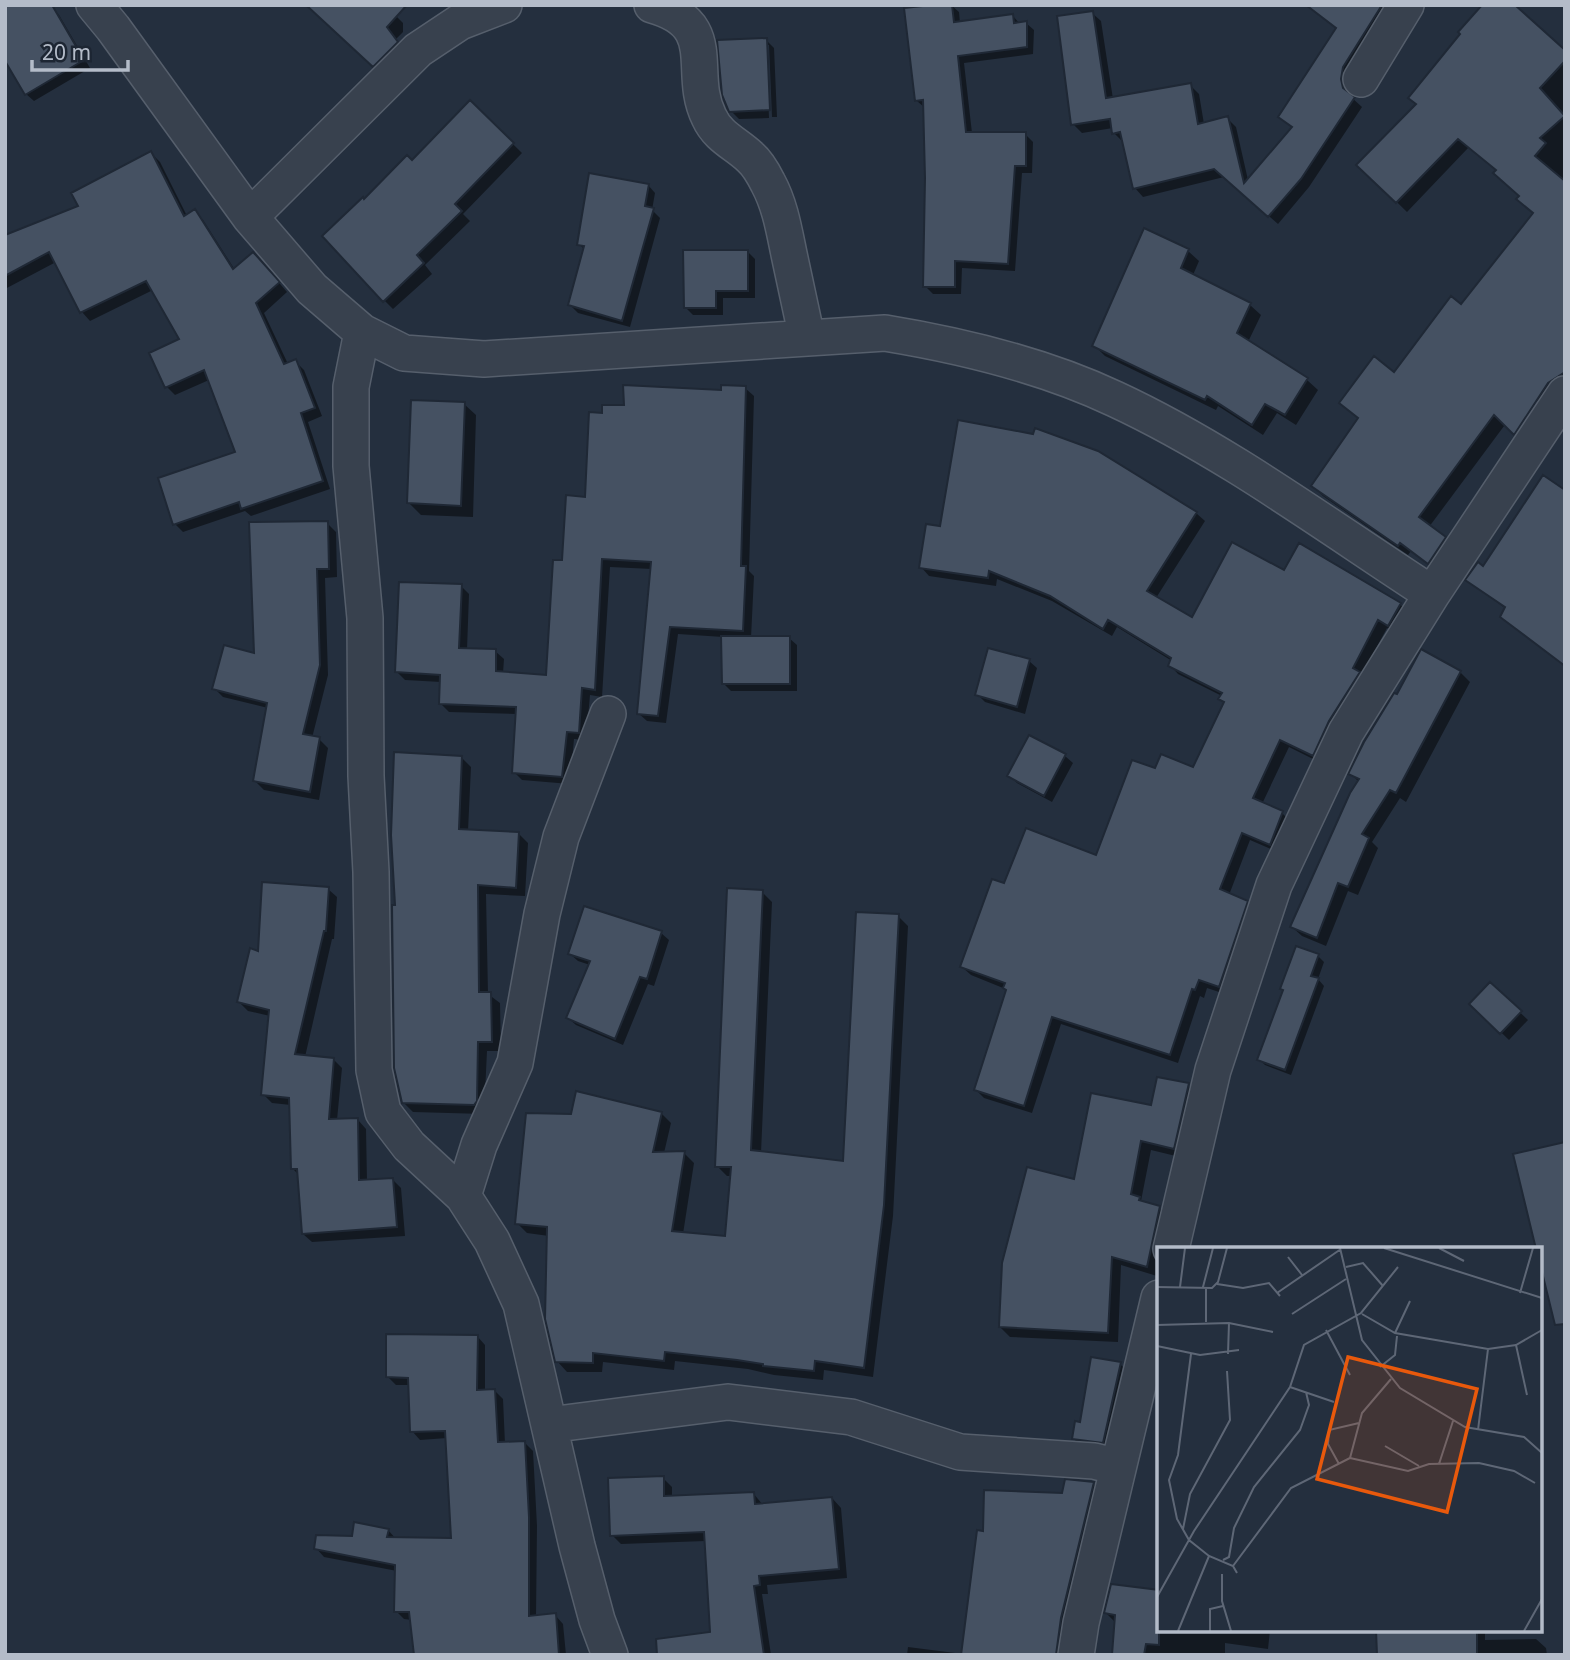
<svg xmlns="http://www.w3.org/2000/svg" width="1570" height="1660" viewBox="0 0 1570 1660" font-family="'Noto Sans',sans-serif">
	<rect width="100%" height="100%" fill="#242f3e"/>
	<!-- shadow -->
	<path fill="#0007" d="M308,5H385L403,23V32L396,39L407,53L385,76Z
		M951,5L959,12L960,23L1013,16L1020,24L1026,23L1034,30L1033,54L964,63L972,133L1025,134L1033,142L1032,173H1022L1015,271L962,268L961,294H933L925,286L927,178L925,108L917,101Z
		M1322,5H1397L1349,89L1351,97L1362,107L1309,187L1278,224L1224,177L1143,197L1135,188L1123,142L1114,133L1113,128L1082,133L1073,124L1092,13L1101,21L1113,99L1190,85L1199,94L1204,124L1227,118L1236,127L1248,180L1293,128L1280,117L1338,29L1317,12Z
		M52,8L59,15L90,68L34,101L26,94Z
		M766,40L774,48L777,117H772L769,45H766L769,118L739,119L731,111Z
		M1565,53V387L1548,408L1514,386L1507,422L1429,527L1455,549L1439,573L1411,551L1408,555L1323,496L1313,486L1359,419L1341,403L1395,374L1462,307L1535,214L1497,171L1469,147L1407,212L1359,165Z
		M470,102L522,153L463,214L470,221L425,265L432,274L393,309L384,300L364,201L412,162Z
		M151,153L160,162L187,216L195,211L203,220L235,270L262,263L287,292L264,313L288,364L295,361L304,370L322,416L308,422L330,489L251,516L245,511L183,532L175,524L237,453L209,380L175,395L167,387L182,340L153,290L90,321L82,312L56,262L5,289V233L7,236L80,207Z
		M648,185L655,193L652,210L660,218L630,327L578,313L570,305L585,250L579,244Z
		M747,251L755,259V298H723V315H693L685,307Z
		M1188,251L1199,261L1193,275L1250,305L1261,315L1248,342L1307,380L1318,390L1296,425L1277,413L1263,435L1218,406L1216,410L1105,356L1094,345Z
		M745,388L754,396L749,571L754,576L751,638H789L797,645V691H731L723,683V637L678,634L666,723L647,721L638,713L652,569L610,567L602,697L590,695L586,740L574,739L570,784L522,780L514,772L517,714L449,712L441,704V682L405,680L397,672L461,586L469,594L467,650L495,651L504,659L503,673L548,676L564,562L587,498L604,415L626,407Z
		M464,404L476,415L473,517L421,515L409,503Z
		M1565,492V666L1511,625L1506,609L1468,580L1483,569Z
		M1196,513L1205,521L1156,598L1193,620L1285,572L1400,604L1408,613L1397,633L1387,628L1361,676L1321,763L1289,747L1262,804L1282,813L1290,821L1278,852L1250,840L1229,895L1247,902L1255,911L1228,995L1207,988L1204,998L1200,996L1178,1063L1061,1024L1032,1113L984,1098L976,1090L1008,990L971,975L962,967L1005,885L1097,858L1156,770L1194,769L1225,704L1221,699L1222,696L1178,674L1170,665L1172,661L1117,627L1112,636L1052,601L997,579L996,586L929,576L921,567L941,528Z
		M327,523L336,532L337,577L325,578L328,675L312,738L319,739L328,748L319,800L264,790L255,781L268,708L223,697L214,688L256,655Z
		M1422,651L1460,672L1470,682L1406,802L1400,798L1372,842L1378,848L1358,895L1348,891L1326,946L1302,936L1292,927L1359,782L1351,774L1398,697Z
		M1029,661L1037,668L1025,714L985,702L977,694Z
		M1065,756L1073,763L1052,802L1017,783L1009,775Z
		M462,758L471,767L468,831L519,834L528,843L525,896L486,894L488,994L500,1003L501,1051H487L484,1114L413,1112L403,1102L397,907Z
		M328,889L337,897L334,939H332L305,1057L334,1060L342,1068L337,1120H358L366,1129L367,1181L393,1180L401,1188L405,1236L312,1242L303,1234L299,1175L292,1168L291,1105L272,1103L263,1094L270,1016L248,1011L239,1002L260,953Z
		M762,892L772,902L761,1153L845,1163L898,916L908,926L893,1216L873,1377L824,1370L823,1380L774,1375L748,1369L675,1361L674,1370L603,1362L602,1372H567L557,1361L549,1236L527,1233L517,1223L661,1113L671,1123L664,1153H684L694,1163L683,1234L727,1238L732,1176H727L717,1166Z
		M661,933L669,940L654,986L648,984L623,1045L576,1025L568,1018L590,965L578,961L570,954Z
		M1318,956L1324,962L1318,979L1324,986L1291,1075L1265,1065L1259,1059Z
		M1490,984L1528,1020L1509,1040L1472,1004Z
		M1188,1085L1198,1095L1184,1158L1151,1150L1141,1201L1159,1208L1170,1218L1159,1249L1157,1276L1121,1265L1118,1342L1010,1337L1000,1327L1075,1181L1153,1107Z
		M477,1336L485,1345V1391H495L503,1399L505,1444L525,1443L533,1451L537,1526L536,1617L555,1615L563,1624L566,1655H416L412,1620L404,1619L396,1611L397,1571L324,1557L316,1548L388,1530L396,1539L453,1540L447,1438L420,1440L412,1431L410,1385H396L387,1376Z
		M1120,1364L1123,1367L1106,1445L1077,1442L1074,1439L1081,1425Z
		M663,1478L672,1487V1498L753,1493L763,1505L832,1498L841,1508L847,1578L767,1585L768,1594H762L771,1655H685L712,1633L706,1541L621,1544L612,1535Z
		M1093,1483L1102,1492L1066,1655H907L908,1647L963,1654L984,1533Z
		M1112,1586L1159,1630H1270L1268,1649L1225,1643V1655H1114L1116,1623L1106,1613Z
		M1378,1630H1485V1640L1536,1639L1546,1648L1547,1655H1380Z"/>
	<!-- building -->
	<path fill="#455162" stroke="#1f2835" stroke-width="2" d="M5,5H52L84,60L25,95L5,61Z
		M306,5H407L387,27L398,42L373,67Z
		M932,5H952L954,22L1013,14L1014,23L1027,21V47L958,56L966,132H1026V166H1015L1008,264L955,261V287H923L925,178L923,100L915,101L904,8Z
		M1306,5H1382L1343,67L1341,79L1343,88L1355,97L1301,179L1268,217L1214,169L1133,189L1120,132L1112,134L1110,119L1071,125L1057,16L1093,11L1106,98L1191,83L1198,124L1228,116L1244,183L1292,127L1278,117L1336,28Z
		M1482,5H1515L1565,50V61L1540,88L1565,116L1540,138L1546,143L1535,156L1565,181V372L1548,383L1514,435L1494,415L1419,517L1446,537L1428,564L1400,543L1398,546L1311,486L1358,418L1339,403L1374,356L1394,372L1451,296L1461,304L1533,213L1516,199L1519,196L1493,173L1496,170L1458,139L1396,203L1356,165L1416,104L1408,98L1460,34L1458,32Z
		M767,38L770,110L729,112L722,95L717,40Z
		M470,100L514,143L455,204L462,211L417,255L424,263L383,302L322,236L363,197L364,199L407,155L412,160Z
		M151,151L184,216L195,209L233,269L253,252L280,282L256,303L284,364L296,359L315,408L301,413L323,481L241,509L239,502L173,525L158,478L235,452L204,370L165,388L149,353L179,339L146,281L80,313L49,252L5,276V235L78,206L71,193Z
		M589,173L649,184L645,206L654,208L622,321L568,305L584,246L577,245Z
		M1144,228L1189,249L1181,268L1251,303L1237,333L1308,378L1285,415L1265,404L1252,425L1207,396L1205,400L1092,346Z
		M683,250H748V291H716V308H684Z
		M623,385L721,390V385L746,386L741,566H746L743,631L670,627L658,716L637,714L651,562L602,559L595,690L582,688L579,733L567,732L562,777L512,773L516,707L439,704L440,675L395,672L399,582L462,584L459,648L496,649V671L546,675L553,560H562L566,495L585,497L589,412L602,413V405H624Z
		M411,400L465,402L461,506L407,503Z
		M958,420L1033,434L1035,428L1098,451L1197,512L1147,591L1192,617L1232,542L1284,570L1299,543L1401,603L1388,626L1378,620L1353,668L1360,672L1329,721L1313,756L1280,740L1253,798L1283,811L1270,845L1242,833L1220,889L1248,901L1219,987L1199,980L1195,990L1192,989L1170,1055L1052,1017L1024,1106L974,1090L1006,990L1003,988L1005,983L960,967L992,879L1004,883L1026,828L1096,855L1132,760L1155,768L1161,754L1193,767L1224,702L1218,699L1222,693L1168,666L1171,658L1108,620L1103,629L1050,596L989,571L988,578L919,568L926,524L940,526Z
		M1543,475L1565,490V666L1500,617L1505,607L1465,580L1478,562L1483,566Z
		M328,521L329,569H317L320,665L303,734L320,737L310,792L253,781L267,703L212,689L224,645L254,653L249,522Z
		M721,636H790V684H722Z
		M988,648L1030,659L1017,707L975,695Z
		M1421,649L1461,671L1396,793L1390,790L1362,834L1369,838L1348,887L1338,883L1317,938L1290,927L1350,793L1359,779L1348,774L1364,742L1394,693L1397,694Z
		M1029,735L1066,754L1044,796L1007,776Z
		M394,752L462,756L459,829L519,832L516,888L478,885L479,992H491L492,1042H478L477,1101L474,1105L402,1103L394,1068L392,905H395L391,835Z
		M262,882L329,887L326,931H324L295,1054L334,1058L329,1119L358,1118L359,1180L393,1178L397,1227L302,1234L297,1169H291L289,1098L261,1095L269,1010L237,1002L250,948L258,951Z
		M727,888L763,890L751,1150L843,1161L856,912L899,914L884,1205L864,1368L815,1361L814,1371L763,1366V1364L737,1360L665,1352L664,1361L593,1353V1363L555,1362L545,1319L547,1227L515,1224L526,1113L571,1114L576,1091L662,1112L653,1152L685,1151L672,1231L725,1236L731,1167H715Z
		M584,906L662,931L647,979L640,977L615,1039L566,1018L590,961L568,954Z
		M1296,946L1319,954L1311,976L1319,978L1285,1070L1257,1060L1283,990L1280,989Z
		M1490,982L1522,1011L1500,1034L1469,1004Z
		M1157,1077L1189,1083L1174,1149L1141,1141L1131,1194L1140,1197L1139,1200L1160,1206L1147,1267L1112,1257L1108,1333L999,1327L1002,1263L1027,1167L1074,1179L1091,1093L1151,1105Z
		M1565,1142V1324L1555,1325L1540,1264V1249H1536L1513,1154Z
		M386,1334L478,1335L477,1390L495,1389L498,1442L525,1441L529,1517V1616L556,1613L559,1655H414L409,1612H394L395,1565L314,1549L316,1535L352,1536L354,1522L389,1529L387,1537L451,1538L445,1431L410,1432L408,1378L386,1377Z
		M1091,1357L1121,1362L1103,1443L1072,1439L1075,1421L1080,1422Z
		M664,1476V1496L754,1492L755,1504L832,1497L839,1569L759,1576L760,1585L754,1586L764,1655H657L656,1639L710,1632L704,1532L610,1536L608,1478Z
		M1065,1479L1094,1482L1061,1618L1056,1655H961L977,1530L983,1531L984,1490L1062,1493Z
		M1111,1584L1159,1590V1645L1146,1644L1144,1655H1112L1115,1615L1104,1613Z
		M1376,1630H1477V1655H1377Z"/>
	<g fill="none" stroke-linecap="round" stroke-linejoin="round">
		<!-- minor casing -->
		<g stroke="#565f6c" stroke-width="38">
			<path id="minor" d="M94,5L113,28L250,217L312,289L362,332L404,353L484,359L885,333C964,346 1043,365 1115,399C1225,450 1330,528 1432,594
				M652,5C723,25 686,71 709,117C718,137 735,143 750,157C757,163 764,175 768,183C780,205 784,230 789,254C795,282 801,310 807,338
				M1361,79L1406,5
				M250,217L418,50L460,22L504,5
				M362,332L351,387V466L365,618L366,776L371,872L374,1070L383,1112L409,1146L463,1196L492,1241L521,1304L577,1546L597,1620L610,1655
				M463,1196L479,1145L515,1063L542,914L561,837L608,714
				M1171,1249L1213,1070L1274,885L1346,732L1432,594L1565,394
				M549,1425L728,1402L851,1417L960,1452L1094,1461L1118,1467
				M1076,1655L1081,1623L1159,1298"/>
		</g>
		<!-- minor -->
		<use href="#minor" stroke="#38414e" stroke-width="35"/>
	</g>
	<!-- overview -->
	<g transform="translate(1157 1247)">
		<rect width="385" height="385" fill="#242f3e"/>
		<path fill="none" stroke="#5e6776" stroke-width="2" d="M183,1L205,93L243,141L308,180L367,190L385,206M227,1L385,51M282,1L307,14M131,10L145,28M189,20L206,16L226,39M60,37L86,41L112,36L123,49M0,40L55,41L61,35L70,1M23,40L28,1M46,40L56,1M120,46L184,2M363,46L376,1M135,67L189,32M205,67L238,86L331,102L359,98L385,83M49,75V41M0,78L72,76L116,85M169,83L193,128M238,86L253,54M359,98L370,148M0,99L43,108L82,103M34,107L21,208L12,233L20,272L32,293L52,309L76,319L80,326M71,107L72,76M223,120L238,108L240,89M133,140L177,155M321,183L331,102M228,199L262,219M193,211L251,224L272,217L322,216L357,224L378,236M182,217L171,197L172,183L202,176M282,217L296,174M26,282L33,247L73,173L70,124M66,313L72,310L77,281L97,240L143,183L152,158L149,145M76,319L134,241L193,211L205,166L234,132M65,327V354L74,384M0,350L37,284L133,140L147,98L204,66L241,20M21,384L52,309M53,384V362L66,359M367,384L385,352"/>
		<path fill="#e8590c" fill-opacity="0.15" stroke="#e8590c" stroke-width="3.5" d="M191,110L320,142L290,265L160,232Z"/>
		<rect width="385" height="385" fill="none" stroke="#b4bcc9" stroke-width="3.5"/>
	</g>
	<!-- border -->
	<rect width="1570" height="1660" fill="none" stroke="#b4bcc9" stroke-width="14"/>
	<!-- scale -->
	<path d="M32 60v10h96v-10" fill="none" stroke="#b4bcc9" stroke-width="3.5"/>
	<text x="42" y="60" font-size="21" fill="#b4bcc9" stroke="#1d2633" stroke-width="5" paint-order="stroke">20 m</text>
</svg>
